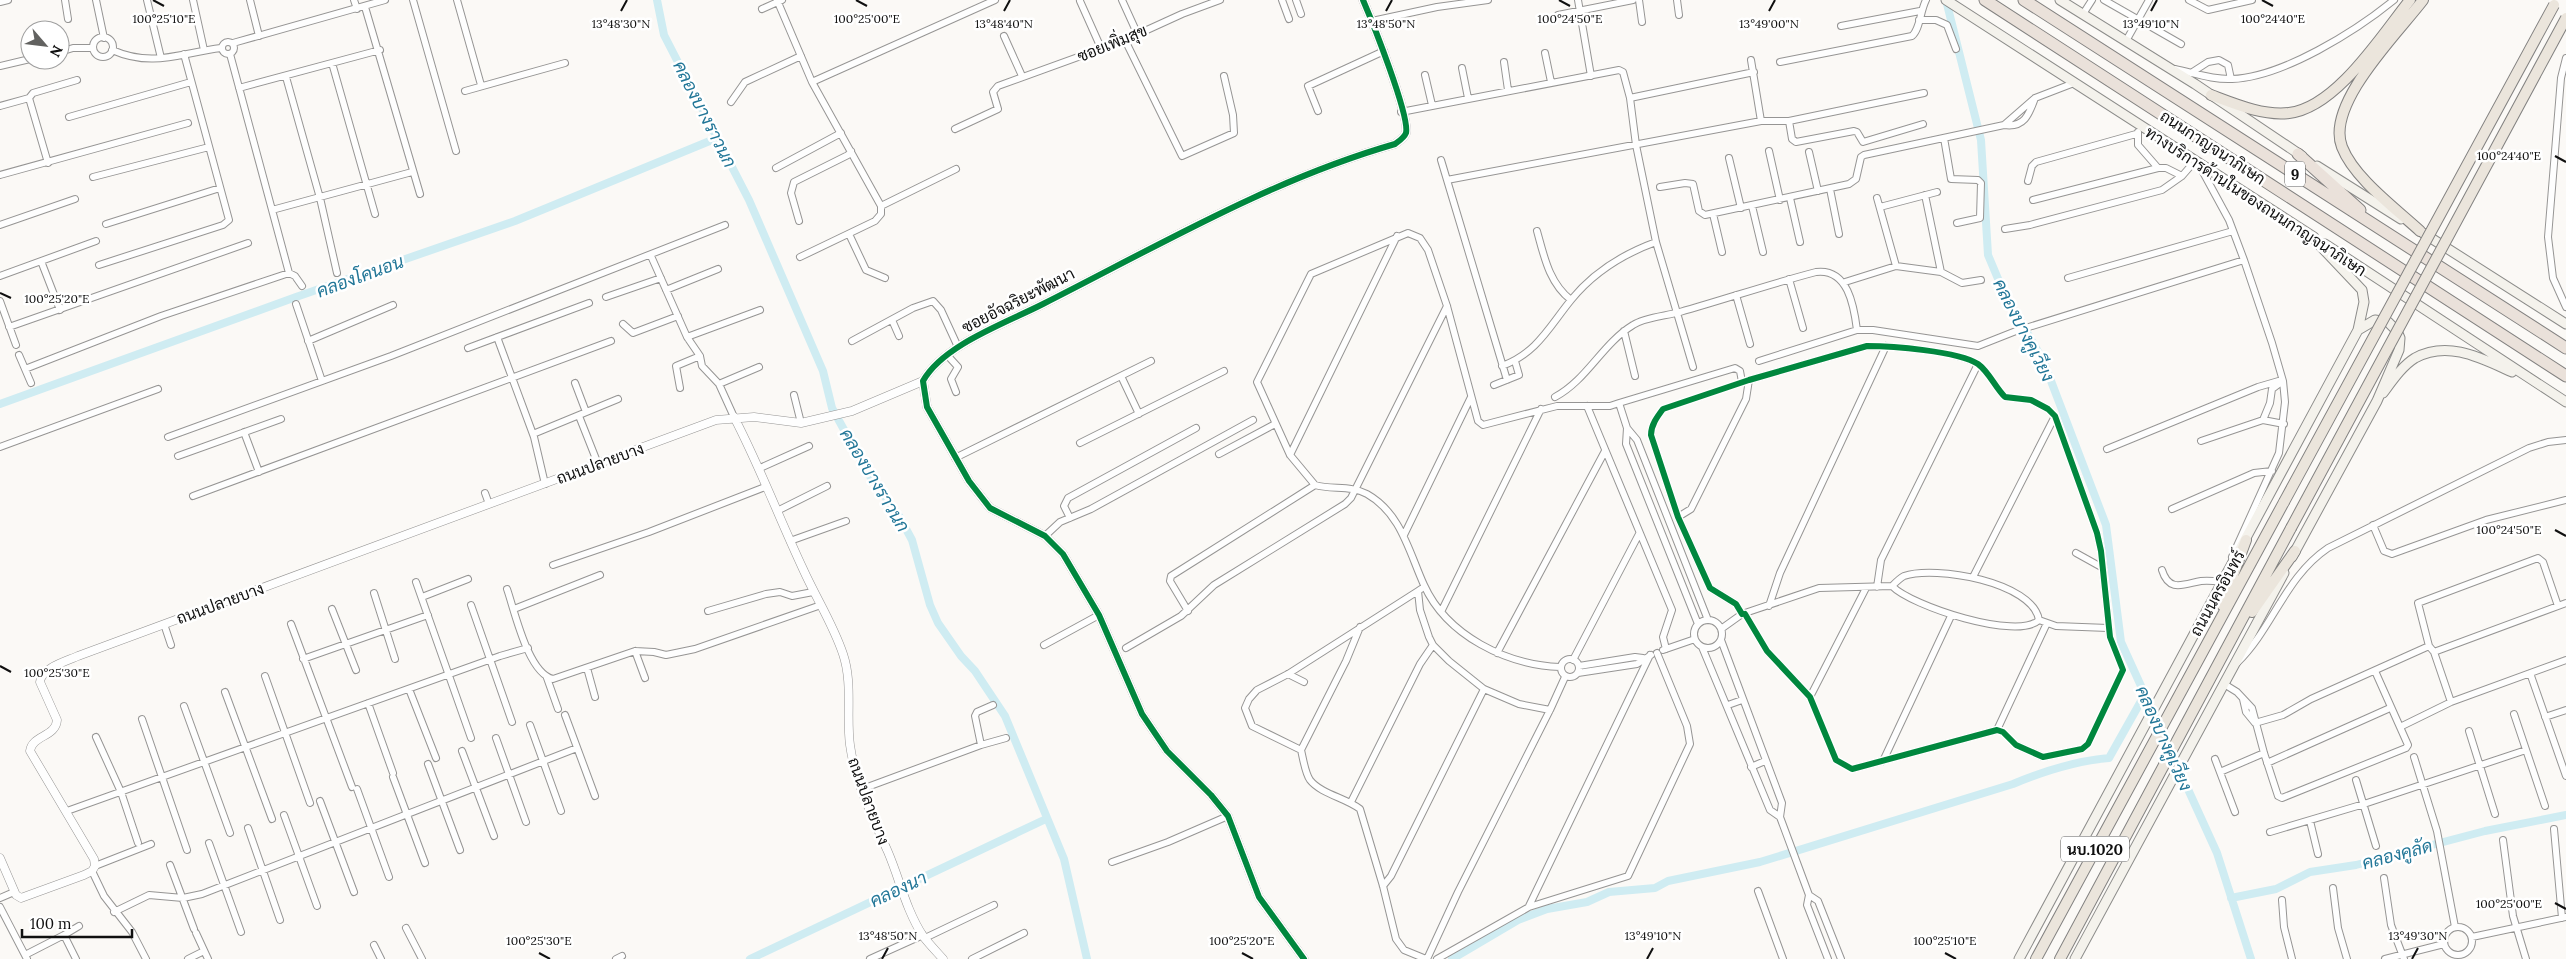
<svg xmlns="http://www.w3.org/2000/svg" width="2566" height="959" viewBox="0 0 2566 959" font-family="Lora,Sarabun,serif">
	<rect width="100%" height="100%" fill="#fbf9f6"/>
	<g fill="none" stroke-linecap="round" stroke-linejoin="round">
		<!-- canal -->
		<path stroke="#cfecf2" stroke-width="8" d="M657,0L664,35L749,200L823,371L832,408L869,475L899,516L912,540L930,605L938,623L961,656L975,671L1005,716L1064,859L1087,959
			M1946,0L1981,140L1988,255L2004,293L2043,360L2106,525L2121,642L2217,853L2251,959
			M0,404L296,297L515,221L717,138
			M2231,898L2276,889L2310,872L2356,865L2485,831L2566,815
			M750,959L1046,819
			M1452,959L1518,920L1547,909L1587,902L1609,892L1655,888L1668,881L1760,862L2013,784C2044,771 2075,761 2109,758L2145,694"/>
		<!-- minor casing -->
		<g stroke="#969594" stroke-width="8">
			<path id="minor" d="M65,0L68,19
				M96,0L104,38
				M147,0L161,58
				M193,0L204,50
				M250,0L259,36
				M354,0L357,9
				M413,0L456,151
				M457,0L481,85
				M777,0L812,82L881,206V214L875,221L800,257
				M1122,0L1137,33
				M1282,0L1289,19
				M1296,0L1301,14
				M1578,0L1591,76
				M1639,0L1642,22
				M1677,0L1679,15
				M2104,0L2181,44
				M2189,0L2208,10L2252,0
				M1080,1L1101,48
				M0,2L8,0
				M365,7L420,194
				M762,9L782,0
				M2083,14L2092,0
				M1558,15L1633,0
				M1919,20H1936L1947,25L1956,49
				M1372,21L1437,7L1488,0
				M1841,26L1920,11
				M1004,36L1022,76
				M93 47a10 10 0 1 1 20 0a10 10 0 1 1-20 0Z
				M1125,40L1182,156L1234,133L1233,115L1224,76
				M2126,41L2149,0
				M222 48a6 6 0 1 1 12 0a6 6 0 1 1-12 0Z
				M233,43L385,0
				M112,50C153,68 180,53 221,48
				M60,52L73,48H93
				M1545,53L1551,82
				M230,54L289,273
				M2566,58L2561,78L2548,237L2553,278L2566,307
				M1751,60L1761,121
				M1504,62L1508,90
				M1780,62L1912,36C1920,29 1920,12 1926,0
				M332,63L375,214
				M0,66L30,59
				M1462,68L1468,98
				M2175,69C2194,73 2213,80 2232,79C2283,77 2356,31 2394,0
				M2191,73L2208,62L2219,60L2228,65L2231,79
				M1425,75L1432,105
				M286,77L320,198L337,273
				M812,82L995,0
				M239,88L380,50
				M465,91L565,63
				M29,98L48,163
				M1630,98L1754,72
				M731,102L745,82L801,56
				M0,106L29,98L33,93L77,80
				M1318,111L1308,86L1384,51
				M1401,112L1619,70L1623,72L1630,98L1636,145L1656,242L1693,367
				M69,117L191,82
				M1789,121L1792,139L1796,142L1854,131L1857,132L1863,142L1923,124
				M2004,125C2024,128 2029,115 2035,98
				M955,129L998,109L993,92L998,86L1125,40L1182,14L1220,0
				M2138,132V145L2158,168
				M1944,138L1951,179L1978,180L1981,183L1980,218L1957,223
				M1769,151L1780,200
				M1809,152L1818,191
				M1729,158L1741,208
				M1441,160L1507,380
				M2198,163L2229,220L2244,260L2272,343L2283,381L2285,402L2279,453L2232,557
				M776,168L841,133
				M0,175L188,123
				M93,177L209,147
				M1447,180L1761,121H1789L1924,93
				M2028,181L2032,166L2036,162L2136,134
				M1660,187L1685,183L1693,184L1699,211L1705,215L1849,184L1856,179L1861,157L1864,155L2004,125L2035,98L2074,83
				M1830,189L1839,234
				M1925,195L1941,272
				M1790,198L1800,242
				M1877,198L1896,266
				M2033,200L2158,168H2166L2182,176
				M881,206L956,169
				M1752,206L1763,252
				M1880,207L1937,192
				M272,210L412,172
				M1713,214L1722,252
				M799,221L791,193L794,182L848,155L851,151
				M106,224L220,188
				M0,225L75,199
				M2005,229L2030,225L2162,190L2182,176L2195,161
				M1537,231C1544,256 1549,283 1571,300
				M849,234L866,270L885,278
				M651,256L687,337L700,356L702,366L719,384L734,417
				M41,261L60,310
				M99,265L223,225L229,220L184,54
				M0,276L96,241
				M2068,278L2233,231
				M1789,279L1803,328
				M1845,282L1896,266L1941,272L1962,283L1981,280
				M666,290L718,269
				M1736,295L1750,344
				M606,297L661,278
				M0,301L16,345
				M296,304L322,381
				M892,320L899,336
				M623,324L633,333L678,316
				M9,327L248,243
				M1624,331L1635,376
				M497,337L534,437L545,484
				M687,337L760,310
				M308,341L393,305
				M852,341L913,308L933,301L941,310L958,347
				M468,348L589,303
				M19,355L31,383
				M948,356L958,367L951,379L956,392
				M1759,361L1857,330
				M1502,366C1537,353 1549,327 1571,300C1593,273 1623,254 1656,242
				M25,369L161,316L289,273L295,276L302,286
				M1121,376L1139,414
				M575,383L586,412
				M719,384L759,367
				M1494,385L1519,375L1515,361
				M680,388L676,366L700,356
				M794,395L801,423
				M1555,397C1587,380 1602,344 1633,325C1645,317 1666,316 1680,312C1726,299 1770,284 1816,272C1848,268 1854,306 1857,330H1873L1978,346L2016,331L2244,260
				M1587,406L1672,610L1663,637L1666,649
				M579,416L598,464
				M2263,420L2270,403L2272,389L2280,383
				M1627,428L1637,440L1708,620
				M244,432L259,472
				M533,434L618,399
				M168,437L391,356L725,225
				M2201,441L2263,420L2284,424
				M1080,443L1224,371
				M0,447L158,389
				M2107,449L2258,387L2282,380
				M1219,454L1275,424
				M1290,455L1397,236
				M178,456L281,419
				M955,458L1151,361
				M760,468L809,446
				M485,493L489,504
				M193,496L611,341
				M2172,509L2254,473L2272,471
				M779,510L827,486
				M1678,517L1691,509L1746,399L1749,380
				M1070,518L1064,506L1068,498L1196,428
				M2373,525L2384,551L2392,554L2486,520L2566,500
				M1404,535L1471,397
				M1045,536L1060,522L1091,509L1253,420
				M790,541L846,521
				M2076,553L2103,568
				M553,565L649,532L765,487
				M2162,570C2169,593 2184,584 2201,581C2208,580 2215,581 2221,582
				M1973,577L2055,416
				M416,582L471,738
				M1892,586C1896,582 1900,578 1904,576C1935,565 2033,582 2039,620
				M1877,587L1881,560L1978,364
				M507,589C515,612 528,673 553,679L635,651L654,652L666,655L695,649L821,605
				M1421,589L1418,591L1420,610L1429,637L1433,645L1449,661L1484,689L1519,704L1550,710L1565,677
				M1418,591L1288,674L1257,690L1249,699L1245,708L1252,726L1301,750C1303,758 1305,773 1310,780C1321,794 1346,798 1360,809L1383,886L1396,939L1404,950L1426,959
				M374,593L395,659
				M422,597L468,579
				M471,605L512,722
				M1769,606L1780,573L1886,346
				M332,609L356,670
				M514,609L600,575
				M708,611L766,594L780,592L792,596L813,592
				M1188,611L1170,581L1171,576L1315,485
				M1441,612L1541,409
				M1742,614L1736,604L1710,588L1678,517L1651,435C1651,425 1657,417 1663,409L1749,380L1867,346C1891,346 1958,351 1978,364C1989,372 1995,387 2005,397L2031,400L2048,409L2055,416L2097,533L2101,551L2110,637L2123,670L2088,744L2082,749L2043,757L2016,745L2003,732L1997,730L1852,769L1836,760L1810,697L1767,651L1745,614
				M1694 634a14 14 0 1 1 28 0a14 14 0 1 1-28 0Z
				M164,624L171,645
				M291,624L352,787
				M1698,624L1626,444L1627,428L1619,403L1735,368L1740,371L1742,382
				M1721,629L1742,614L1819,588L1892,586C1911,606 2018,641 2039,620L2056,626L2108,628
				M1721,640L1782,803L1780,817L1809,895L1807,905L1828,959
				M1044,645L1099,615
				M1702,647L1770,810L1780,817
				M1126,648L1181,616L1214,585L1345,504L1351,498L1447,306
				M1663,650L1695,639
				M635,651L645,678
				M2434,652L2566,603
				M1497,653L1605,451
				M1561 668a9 9 0 1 1 18 0a9 9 0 1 1-18 0Z
				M303,659L428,615
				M1573,660L1639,534
				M2237,663C2273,628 2285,577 2328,548L2529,448L2548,442L2566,440
				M1579,666L1635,657L1643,658
				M1560,667C1507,665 1447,636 1424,585C1409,552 1401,513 1367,494C1351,485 1332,490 1315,485L1290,455L1257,382L1311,274L1408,233L1420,238L1428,250L1447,306L1478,421L1483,425L1557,406H1610L1619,403
				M587,668L595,697
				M1578,673L1637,664L1651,655
				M2530,673L2566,776
				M1288,674L1304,682
				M265,676L310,803
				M547,678L558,709
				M2224,684L2237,692L2252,708L2264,753L2278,796L2282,798L2406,748L2408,745L2375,671
				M409,689L436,758
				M225,692L272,819
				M1810,697L1866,588
				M2243,699L2246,712L2255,723
				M2451,702L2434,652L2429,646L2418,603L2538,558L2543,562L2558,606
				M368,703L393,773
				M1728,705L1742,700
				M184,706L230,833
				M2514,714L2545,806
				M565,715L595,796
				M2545,717L2566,710
				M142,719L187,850
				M2255,723L2283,715L2311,699L2429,646
				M530,725L561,811
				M2400,727L2451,702L2566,660
				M1997,730L2047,623
				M2469,731L2495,814
				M96,737L121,792L138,843
				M496,738L526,822
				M981,745L1006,738
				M1301,750L1346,661L1360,627
				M462,751L494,836
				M2414,757L2437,831L2455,927
				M2215,759L2235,812
				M1883,761L1951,616
				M2267,763L2390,708
				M428,764L460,850
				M1751,767L1765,761
				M2220,772L2264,753
				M393,777L425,863
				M2356,780L2376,846
				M357,789L389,877
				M862,789L981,745L975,716L977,712L993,705
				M320,801L354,892
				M1351,802L1420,664L1433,645
				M67,811L500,656L528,648
				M284,815L317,906
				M2310,821L2318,854
				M248,828L280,920
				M2554,829L2562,918
				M2270,832L2364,804L2526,750
				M2503,840L2513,916L2526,959
				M209,843L241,932
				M1112,862L1168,842L1228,816
				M170,865L194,929
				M95,866L151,844
				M92,871L104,896L132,932L146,959
				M2384,878L2391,925L2404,959
				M1383,886L1391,876L1484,689
				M2333,888L2338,928L2347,959
				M1758,891L1783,959
				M1809,895L1818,901L1841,959
				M0,898L14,892
				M2282,900L2284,927L2292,959
				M1529,906L1650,655
				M0,907L27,959
				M114,912L149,895L183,898L202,894L577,748
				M2444 941a14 14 0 1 1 28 0a14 14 0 1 1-28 0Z
				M406,928L422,959
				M196,933L208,959
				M64,935L79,926
				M2472,937L2566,917
				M925,938L994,905
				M374,945L381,959
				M25,955L64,935L76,959
				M188,959L204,951
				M616,959L622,956
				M870,959L923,935
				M972,959L1024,933
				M1427,959L1458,892L1550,710
				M1437,959L1529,907L1628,876L1690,744L1687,726L1657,653
				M2385,959L2444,944"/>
		</g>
		<!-- tertiary casing -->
		<g stroke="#969594" stroke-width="9">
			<path id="tertiary" d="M734,417C760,467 779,518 803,569C816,598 833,624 843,654C853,683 846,716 850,745C855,782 873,818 888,852C900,880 906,910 923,936C929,944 936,951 943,959
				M0,858L16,895L21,898L84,875L92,871L95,866L94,859L30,751C32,735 56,737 57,720L40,682C41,668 67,661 78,656L716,420L754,417L801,423L852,411L923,381
				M1304,959L1259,897L1228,816L1211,795L1167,751L1142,714L1099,615L1063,554L1045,536L990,508L969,481L927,407L923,381C943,345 1006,323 1043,304C1158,246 1270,180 1395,144C1399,141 1404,138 1406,133C1410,116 1372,21 1363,0"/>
		</g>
		<!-- secondary casing -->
		<g stroke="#8c8c8a" stroke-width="11">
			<path id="secondary" d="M1946,0L2314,237
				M2060,0L2195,84L2302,156
				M2317,166L2401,219
				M2423,233L2566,324
				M2325,244L2566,402
				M2383,393C2392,381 2402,366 2415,358C2448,340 2481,358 2512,372
				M2292,557L2377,401L2399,350L2400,338L2397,331L2388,322L2375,320L2358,330
				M2019,959L2358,330L2364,302L2362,290L2309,234
				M2075,959L2284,573"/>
		</g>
		<!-- primary casing -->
		<g stroke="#838281" stroke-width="12">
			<path id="primary" d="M2211,95C2235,104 2263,116 2289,113C2336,108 2382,35 2410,0
				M2420,231C2395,208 2354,178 2342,147C2325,104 2399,32 2423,0
				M2222,605L2246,540
				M2252,612L2295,551
				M2036,959L2284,502
				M2060,959L2291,528"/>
		</g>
		<!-- trunk casing -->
		<g stroke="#838281" stroke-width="13">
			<path id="trunk" d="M1985,0L2566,376
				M2024,0L2566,348
				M2298,154L2360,210"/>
		</g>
		<!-- minor -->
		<use href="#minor" stroke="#fefefe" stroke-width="6"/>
		<!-- tertiary -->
		<use href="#tertiary" stroke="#fefefe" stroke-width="8"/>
		<!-- secondary -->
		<use href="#secondary" stroke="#f4f2ec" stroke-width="9"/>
		<!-- primary -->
		<use href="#primary" stroke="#ebe5dc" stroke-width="10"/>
		<!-- trunk -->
		<use href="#trunk" stroke="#eae1da" stroke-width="11"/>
		<!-- primary-bridge casing -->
		<g stroke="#838281" stroke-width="12" stroke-linecap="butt">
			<path id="primary-bridge" d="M2284,502L2554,5
				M2291,528L2566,18"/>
		</g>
		<!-- primary-bridge -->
		<use href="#primary-bridge" stroke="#ebe5dc" stroke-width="10"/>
		<!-- cycleway casing -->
		<g stroke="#fff" stroke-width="9">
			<path id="cycleway" d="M1742,614L1736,604L1710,588L1678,517L1651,435C1651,425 1657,417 1663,409L1749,380L1867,346C1891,346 1958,351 1978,364C1989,372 1995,387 2005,397L2031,400L2048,409L2055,416L2097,533L2101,551L2110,637L2123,670L2088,744L2082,749L2043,757L2016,745L2003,732L1997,730L1852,769L1836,760L1810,697L1767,651L1745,614
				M1304,959L1259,897L1228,816L1211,795L1167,751L1142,714L1099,615L1063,554L1045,536L990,508L969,481L927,407L923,381C943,345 1006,323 1043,304C1158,246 1270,180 1395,144C1399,141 1404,138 1406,133C1410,116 1372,21 1363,0"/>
		</g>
		<!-- cycleway -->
		<use href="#cycleway" stroke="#00873e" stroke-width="6"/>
	</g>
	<!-- ticks -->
	<path fill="none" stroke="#101010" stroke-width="2" d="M153,0L164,6M856,0L867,6M1559,0L1570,6M2262,0L2273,6M621,11L627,0M1004,11L1010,0M1386,11L1392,0M1769,11L1775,0M2151,11L2157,0M2555,156L2566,162M0,293L11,298M2555,530L2566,536M0,666L11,672M2555,903L2566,909M539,953L550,959M1242,953L1253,959M1945,953L1956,959M882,959L888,948M1647,959L1653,948M2412,959L2418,948"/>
	<g text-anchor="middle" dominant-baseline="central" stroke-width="5" stroke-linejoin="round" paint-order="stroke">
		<!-- shield labels -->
		<g fill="#fff" stroke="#585858" stroke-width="1">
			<rect x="2285" y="161.5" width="20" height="25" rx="4"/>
			<rect x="2061" y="836.5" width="68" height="25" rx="4"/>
		</g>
		<g font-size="15" font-weight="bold" fill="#101010">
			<text x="2295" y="174">9</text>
			<text x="2095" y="849">นบ.1020</text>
		</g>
		<!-- street labels -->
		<g font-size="16" fill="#101010" stroke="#fff">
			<text transform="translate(1112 43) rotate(-22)">ซอยเพิ่มสุข</text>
			<text transform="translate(2213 147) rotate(33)">ถนนกาญจนาภิเษก</text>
			<text transform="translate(2256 201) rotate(33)">ทางบริการด้านในของถนนกาญจนาภิเษก</text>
			<text transform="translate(1018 300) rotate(-27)">ซอยอัจฉริยะพัฒนา</text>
			<text transform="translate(600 463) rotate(-20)">ถนนปลายบาง</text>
			<text transform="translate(2217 593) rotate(-61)">ถนนนครอินทร์</text>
			<text transform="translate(220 603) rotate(-20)">ถนนปลายบาง</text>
			<text transform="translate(869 801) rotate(70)">ถนนปลายบาง</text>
		</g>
		<!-- water labels -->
		<g font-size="18" font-style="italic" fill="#237798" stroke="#fff">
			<text transform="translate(705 114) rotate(63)">คลองบางราวนก</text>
			<text transform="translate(360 276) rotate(-20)">คลองโคนอน</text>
			<text transform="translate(2024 330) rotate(63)">คลองบางคูเวียง</text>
			<text transform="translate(875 480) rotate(59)">คลองบางราวนก</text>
			<text transform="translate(2164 738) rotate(66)">คลองบางคูเวียง</text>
			<text transform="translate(2397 854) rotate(-15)">คลองคูลัด</text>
			<text transform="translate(898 889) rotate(-25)">คลองนา</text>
		</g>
	</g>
	<g font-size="12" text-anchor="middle" fill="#101010" stroke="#fff" stroke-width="5" stroke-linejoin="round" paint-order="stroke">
		<text x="867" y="23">100°25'00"E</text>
		<text x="1570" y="23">100°24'50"E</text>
		<text x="2273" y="23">100°24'40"E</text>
		<text x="164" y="23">100°25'10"E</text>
		<text x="621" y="28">13°48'30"N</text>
		<text x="1004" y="28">13°48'40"N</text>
		<text x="1386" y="28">13°48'50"N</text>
		<text x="1769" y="28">13°49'00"N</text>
		<text x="2151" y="28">13°49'10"N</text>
		<text x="2509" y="160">100°24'40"E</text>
		<text x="57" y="303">100°25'20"E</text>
		<text x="2509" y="534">100°24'50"E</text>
		<text x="57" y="677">100°25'30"E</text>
		<text x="2509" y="908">100°25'00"E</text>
		<text x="888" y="940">13°48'50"N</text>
		<text x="1653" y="940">13°49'10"N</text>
		<text x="2418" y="940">13°49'30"N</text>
		<text x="539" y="945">100°25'30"E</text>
		<text x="1242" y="945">100°25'20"E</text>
		<text x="1945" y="945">100°25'10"E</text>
	</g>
	<!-- north arrow -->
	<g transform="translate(45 45) rotate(118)"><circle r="24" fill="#ffffff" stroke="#9f9f9f"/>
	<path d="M0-4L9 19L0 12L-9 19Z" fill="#626260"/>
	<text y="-8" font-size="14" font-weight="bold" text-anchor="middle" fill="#101010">N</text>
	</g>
	<!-- scale -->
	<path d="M22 929v8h110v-8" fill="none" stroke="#101010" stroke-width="2.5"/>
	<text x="30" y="929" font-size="15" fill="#101010" stroke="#ffffff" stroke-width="4" paint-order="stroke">100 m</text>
</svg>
